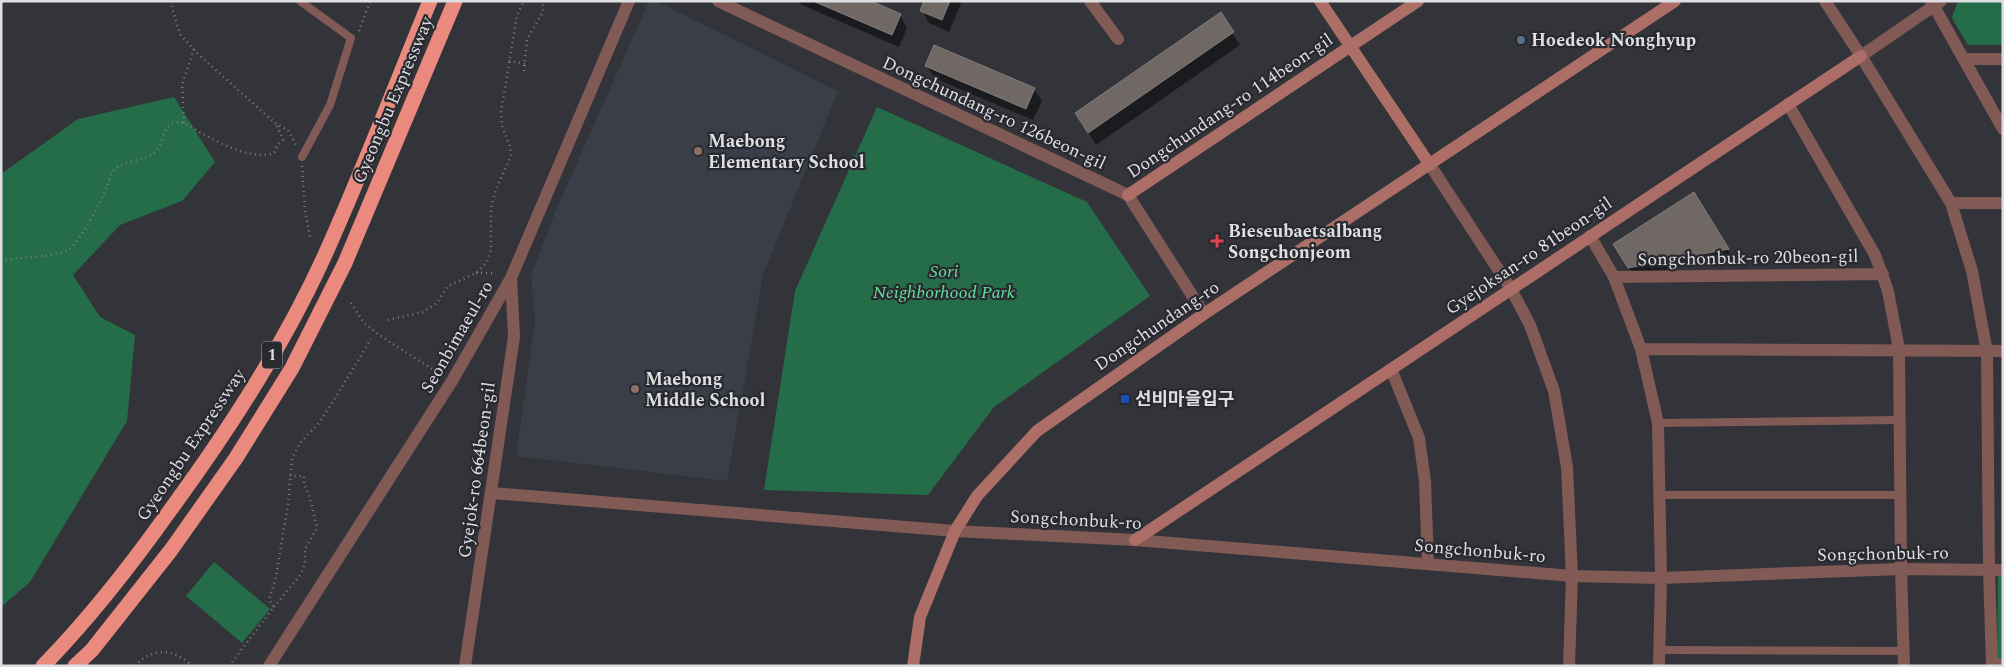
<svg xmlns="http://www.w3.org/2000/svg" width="2004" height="667" viewBox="0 0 2004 667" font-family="Spectral,'Noto Sans KR',serif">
	<rect width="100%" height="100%" fill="#32343a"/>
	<!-- built -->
	<path fill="#3a3e49" d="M649,1H656L838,91L763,275L727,481L516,456L535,321L531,276L556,210Z"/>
	<!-- green -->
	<path fill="#256d48" d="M1960,1H2003V45H1968L1952,18L1957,3Z
		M174,97L215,162L182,201L120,225L73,275L100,317L135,335L127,421L30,582L1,607V174L78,119Z
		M877,107L1087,202L1150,296L994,407L928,495L764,490L795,291Z
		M214,562L270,609L242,643L186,596Z
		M1998,574H2003V660H1997Z"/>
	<!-- shadow -->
	<path fill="#0007" d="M798,1H867L900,15L907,28L899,47L800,4Z
		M926,1H962L949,32L929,23L922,10Z
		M1220,14L1240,45L1096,145L1076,114Z
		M927,65L1034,89L1042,101L1033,120L934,78Z
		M1693,193L1732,257L1634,276L1619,253Z"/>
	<!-- building -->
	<path fill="#6f6865" stroke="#847c79" d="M813,1H871L901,14L892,35Z
		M924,1H950L942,20L920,11Z
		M1221,12L1234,32L1088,133L1075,113Z
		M934,45L1035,88L1026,109L925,66Z
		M1694,192L1729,249L1628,268L1613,244Z"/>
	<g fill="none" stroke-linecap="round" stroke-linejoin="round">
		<!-- path -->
		<path stroke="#7b7d82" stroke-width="2.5" stroke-dasharray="1 4" stroke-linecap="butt" d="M170,1L180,34L198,54L257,107L276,124L288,130L296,145
			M359,31L370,1
			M509,61L525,64
			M524,71L527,39L543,12V1
			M184,123L182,85L194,49
			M302,166L305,210L310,237
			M1,260C16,258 57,257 69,249C80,242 101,201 107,187C109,182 110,174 114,170C124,159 145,162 155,152C167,140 160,119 184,123C207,136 247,162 274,153L278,144L283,140L276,124
			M476,273H492
			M351,303L364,323L382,337L440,374
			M388,320L423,312L437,303L448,286L476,273L487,262L491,249V208L496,189L511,156L510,147L502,126L501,112L517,16L524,1
			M274,607L301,574L305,563V549L317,528L309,494L304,484V476H290
			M135,666C152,647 174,648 192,666
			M229,666L274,607L269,600L276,577L288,504L292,458L300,443L318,424L331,405L371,339"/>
		<!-- service -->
		<path stroke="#825a55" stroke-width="8" d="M300,1L351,38L330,105L302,157
			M1658,423L1900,420
			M1660,495H1900
			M1660,650L1904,651"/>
		<!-- minor -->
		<path stroke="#825a55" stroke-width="12" d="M718,1L1128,195L1204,314
			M1090,1L1118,39
			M1931,1L2003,129
			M1861,56L1941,1
			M1964,59H2003
			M1788,104L1875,255L1888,291L1899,349L1901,569L1904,666
			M1951,203H2003
			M1590,236L1614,277L1641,349L1658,423L1661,578L1659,666
			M1614,277L1883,274
			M1641,349L2003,351
			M1391,369L1419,438L1425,481L1428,564
			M492,493L955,531L1135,540L1572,576L1661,578L1901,569L2003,570
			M1992,664H2003
			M269,666L452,381L511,278L629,1
			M465,666L514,337L511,278"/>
		<!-- tertiary -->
		<path stroke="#825a55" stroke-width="12" d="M1825,1L1861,56L1951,203L1972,271L1987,352L1989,570L1992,666
			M1430,165L1511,289L1530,325L1554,391L1567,467L1572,576L1569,666"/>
		<!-- secondary -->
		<path stroke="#ac6e66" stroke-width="12" d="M1320,1L1430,165
			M1128,195L1418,1
			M1135,540L1861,56
			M913,666L920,617L955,531L977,496L1037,431L1204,314L1675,1"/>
		<!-- motorway -->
		<path stroke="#ea8a7f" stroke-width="15" d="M43,666C90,618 132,564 171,509C229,430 283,347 324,257C362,173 395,86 430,1
			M75,666L92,650L171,550L236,458L292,368L345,263L455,1"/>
	</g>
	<!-- markers -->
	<circle fill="#5c6f8a" stroke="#292a30" stroke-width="2" cx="1521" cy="40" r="5"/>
	<g fill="#8d6e63" stroke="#292a30" stroke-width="2">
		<circle cx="698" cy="151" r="5"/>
		<circle cx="635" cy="389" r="5"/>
	</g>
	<path fill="#e0444e" stroke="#292a30" stroke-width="2" d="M1214.5 233.5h5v5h5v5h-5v5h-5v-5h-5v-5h5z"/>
	<rect fill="#1a4fb4" stroke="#292a30" stroke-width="2" x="1120" y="394" width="10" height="10" rx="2.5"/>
	<g text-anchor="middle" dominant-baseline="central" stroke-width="4.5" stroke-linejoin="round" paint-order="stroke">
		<!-- shield labels -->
		<rect fill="#292a30" stroke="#a8a9ad" stroke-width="1" x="262" y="341.5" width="20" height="27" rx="4"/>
		<g font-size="16" font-weight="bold" fill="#dedfe2">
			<text x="272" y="355">1</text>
		</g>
		<!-- poi labels -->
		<g font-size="18" font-weight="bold" fill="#dedfe2" stroke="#292a30" text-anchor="start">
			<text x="1531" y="40">Hoedeok Nonghyup</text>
			<text x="708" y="141">Maebong<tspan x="708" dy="21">Elementary School</tspan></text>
			<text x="1228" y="231">Bieseubaetsalbang<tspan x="1228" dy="21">Songchonjeom</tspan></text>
			<text x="645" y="379">Maebong<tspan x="645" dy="21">Middle School</tspan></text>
			<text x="1135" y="399">선비마을입구</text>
		</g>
		<!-- street labels -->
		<g font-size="18" fill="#dedfe2" stroke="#292a30">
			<text transform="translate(393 100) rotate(-67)">Gyeongbu Expressway</text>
			<text transform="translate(1230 106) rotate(-34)">Dongchundang-ro 114beon-gil</text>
			<text transform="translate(994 113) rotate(25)">Dongchundang-ro 126beon-gil</text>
			<text transform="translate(1529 256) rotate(-34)">Gyejoksan-ro 81beon-gil</text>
			<text transform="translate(1748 258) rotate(-1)">Songchonbuk-ro 20beon-gil</text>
			<text transform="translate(1157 326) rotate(-34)">Dongchundang-ro</text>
			<text transform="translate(457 337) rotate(-60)">Seonbimaeul-ro</text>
			<text transform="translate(191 445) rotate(-56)">Gyeongbu Expressway</text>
			<text transform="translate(477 470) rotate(-82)">Gyejok-ro 664beon-gil</text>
			<text transform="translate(1076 520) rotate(3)">Songchonbuk-ro</text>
			<text transform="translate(1480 551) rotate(5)">Songchonbuk-ro</text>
			<text transform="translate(1883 554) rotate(-1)">Songchonbuk-ro</text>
		</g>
		<!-- park labels -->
		<g font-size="18" font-style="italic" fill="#61e09c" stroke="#292a30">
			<text x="944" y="271">Sori<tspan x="944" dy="21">Neighborhood Park</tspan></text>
		</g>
	</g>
	<!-- border -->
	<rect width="2004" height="667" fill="none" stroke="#dedfe2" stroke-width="5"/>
</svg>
